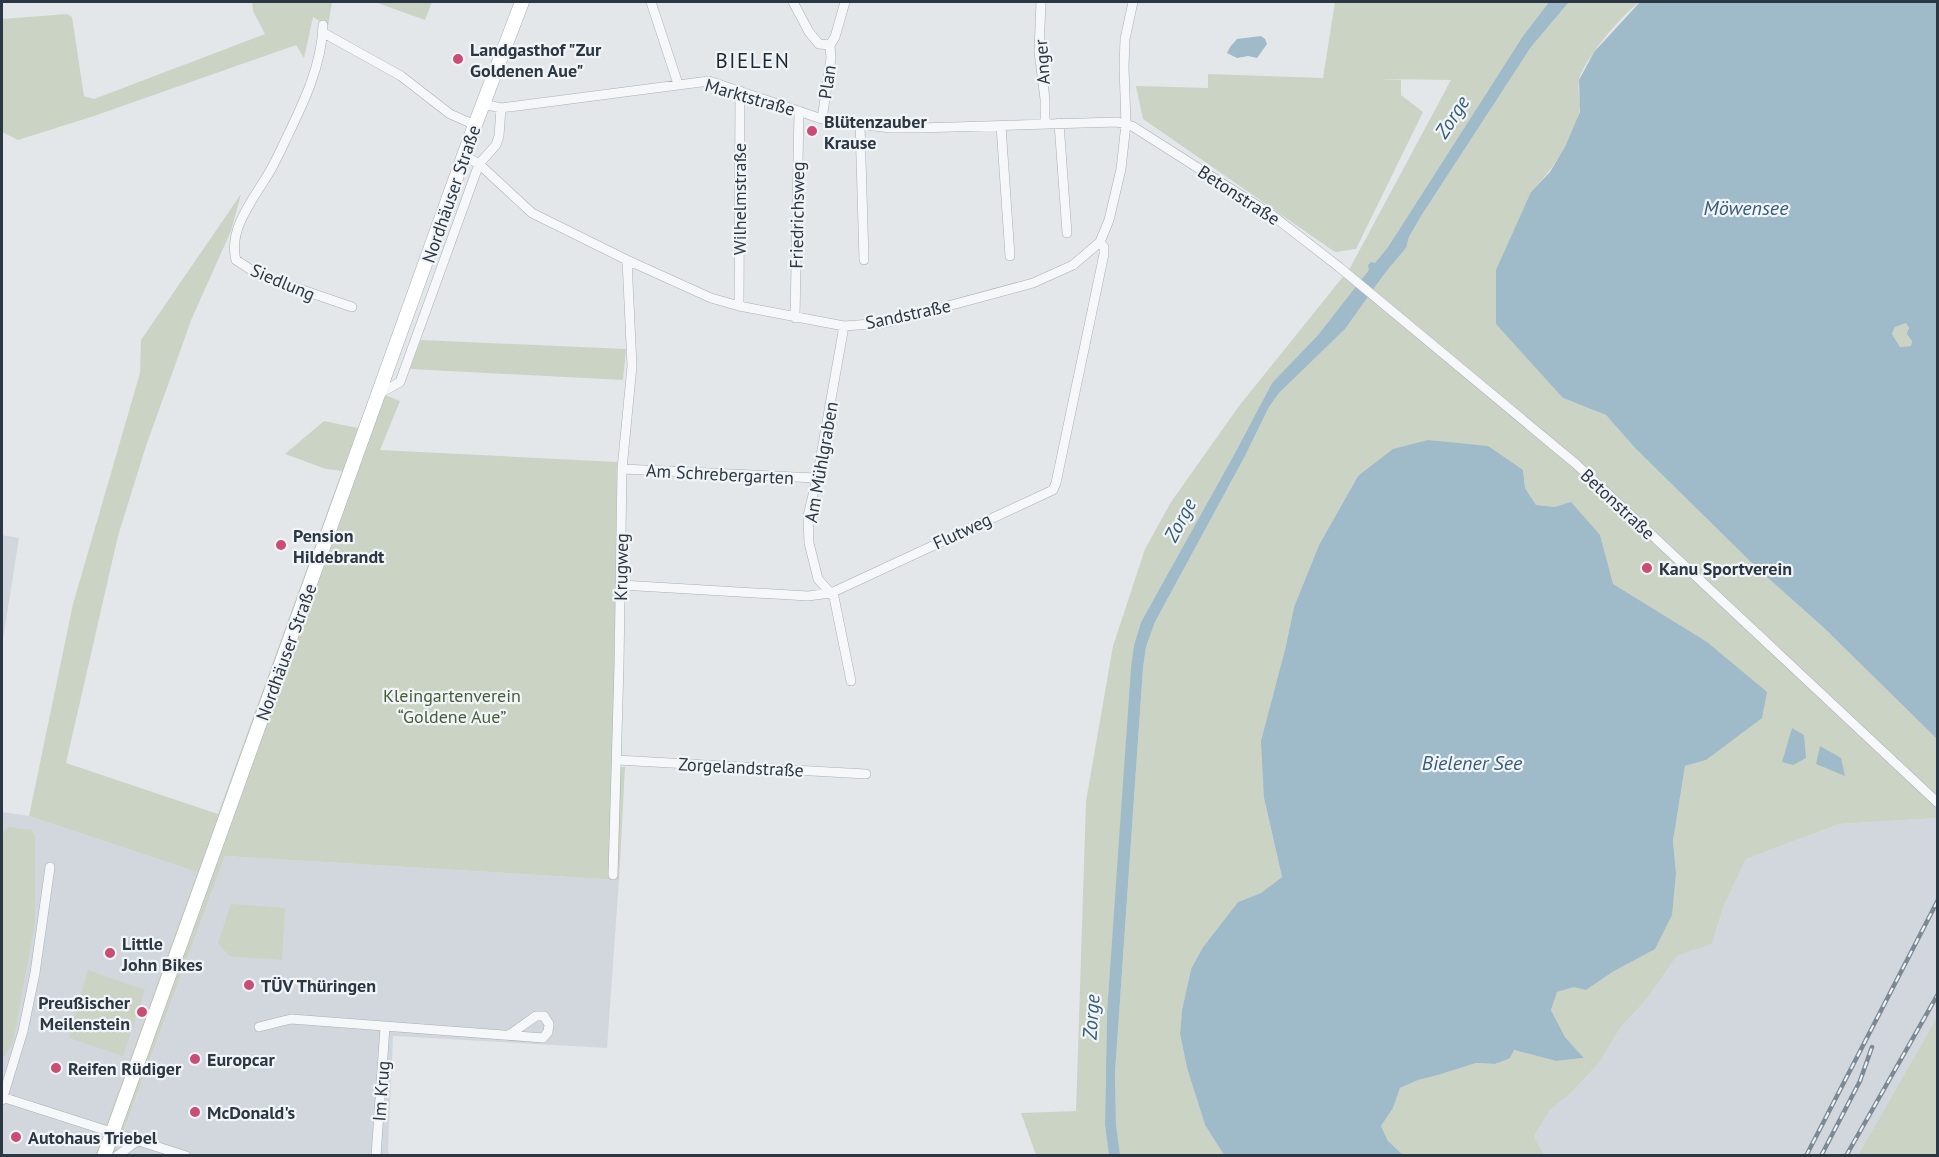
<svg xmlns="http://www.w3.org/2000/svg" width="1939" height="1157" viewBox="0 0 1939 1157" font-family="'PT Sans',sans-serif">
	<rect width="100%" height="100%" fill="#e3e7ea"/>
	<!-- built -->
	<path fill="#d1d7dc" d="M2,535L19,538L2,646Z
		M2,812L29,816L197,872L95,1155L2,1156Z
		M1937,818V1017L1858,1155H1544L1534,1136L1550,1110L1570,1094L1599,1063L1621,1027L1646,1000L1677,956L1712,944L1723,908L1746,859L1839,824Z
		M225,856L619,880L607,1048L393,1036L388,1149L389,1155L115,1156Z"/>
	<!-- green -->
	<path fill="#cbd4c4" d="M252,2H332L328,26L313,17L304,58L296,45L94,116L18,140L2,132V19L67,14L72,17L84,96L94,99L265,34L253,11Z
		M375,2H432L425,20Z
		M1335,2H1549L1523,36L1388,247L1318,335L1272,383L1235,453L1141,622L1134,645L1107,1012L1105,1125L1109,1155H1036L1021,1113L1076,1111L1086,801L1113,646L1145,549L1171,502L1239,406L1350,268L1451,80L1380,79L1401,80V95L1423,112L1356,249L1335,252L1143,119L1136,86L1208,88V74L1323,78Z
		M1569,2H1640C1624,12 1581,63 1579,81C1577,92 1582,103 1579,114C1571,144 1552,170 1531,192L1563,398L1606,415L1635,448L1760,571L1823,627L1937,739V818L1839,824L1746,859L1723,908L1712,944L1677,956L1646,1000L1621,1027L1599,1063L1570,1094L1550,1110L1534,1136L1544,1155H1403L1388,1141L1381,1126L1393,1108L1400,1088L1418,1080L1438,1075L1476,1063L1496,1064L1514,1050L1556,1061L1584,1058L1565,1037L1551,1010L1557,991L1574,986L1586,990L1614,971L1676,873L1673,841L1685,766L1706,760L1612,583L1600,535L1555,507L1536,505L1525,488L1523,470L1450,443L1428,440L1358,476L1319,545L1294,607L1285,650L1264,798L1282,877L1261,893L1238,902L1203,947L1191,969L1182,1010L1180,1034L1187,1068L1205,1125L1224,1155L1120,1156L1116,1124L1115,1073L1143,668L1146,647L1155,622L1245,456L1269,407L1279,393L1345,329L1385,273L1406,248L1409,237L1421,216L1531,47Z
		M241,194L231,231L192,318L146,446L118,536L66,763L218,814L342,471L326,469L285,454L324,421L358,428L373,390L400,401L380,450L617,462L613,767H625L619,880L225,856L115,1155H95L197,872L29,816L73,604L140,373L141,340Z
		M1907,322L1912,341L1911,346L1900,347L1892,334L1895,327Z
		M421,340L626,349L623,380L410,369Z
		M8,827L32,830L35,836V922L13,1043L5,1056H2V834Z
		M231,904L285,908L282,960L229,956L218,943Z
		M88,970L145,990L123,1056L69,1038Z
		M1937,1017V1155H1858Z"/>
	<!-- water -->
	<path fill="#9fbac9" fill-rule="evenodd" d="M1549,2H1569L1531,47L1421,216L1409,237L1406,248L1385,273L1345,329L1279,393L1269,407L1245,456L1155,622L1146,647L1143,668L1115,1073L1116,1124L1120,1155L1109,1156L1105,1125L1107,1012L1131,668L1134,645L1141,622L1235,453L1272,383L1318,335L1369,270L1368,265L1371,262L1375,263L1388,247L1523,36Z
		M1640,2H1937V739L1823,627L1760,571L1635,448L1606,415L1563,398L1496,324V270L1531,192L1550,172L1565,147L1580,112L1579,80L1594,52ZM1906,323L1909,328L1907,334L1912,341L1911,346L1900,347L1892,334L1895,327Z
		M1261,36L1265,39L1267,44L1257,58L1248,56L1237,58L1227,53L1230,47L1237,39Z
		M1428,440L1488,446L1523,470L1525,488L1536,505L1555,507L1571,502L1600,535L1613,584L1707,642L1767,692L1762,718L1706,760L1685,766L1673,841L1676,873L1672,915L1655,949L1614,971L1586,990L1574,987L1557,992L1551,1010L1565,1037L1584,1058L1556,1061L1514,1050L1510,1058L1495,1064L1476,1063L1438,1075L1418,1080L1400,1088L1393,1108L1381,1126L1388,1141L1403,1155H1224L1205,1125L1187,1068L1180,1034L1182,1010L1191,969L1203,947L1238,902L1261,893L1282,877L1264,798L1261,741L1285,650L1294,607L1319,545L1358,476L1393,449Z
		M1792,728L1804,735L1806,758L1793,765L1782,762Z
		M1820,746L1841,758L1845,776L1816,764Z"/>
	<g fill="none" stroke-linecap="round" stroke-linejoin="round">
		<!-- minor casing -->
		<g stroke="#a8afb4" stroke-width="10">
			<path id="minor" d="M651,2L678,84
				M793,2L809,32L819,44L830,45
				M1041,2L1039,52L1045,99V123
				M323,25C322,65 303,104 286,139C280,152 274,165 267,176C252,201 228,230 236,260L259,275L352,307
				M322,32L401,76L450,114L475,125
				M830,45L835,37L845,2
				M483,104L501,108L709,81L822,119L890,128H920L1117,122L1132,126L1272,215L1339,267L1576,464L1938,803
				M822,119L831,58L830,45
				M1059,123L1067,233
				M860,125L864,260
				M1001,126L1010,256
				M465,156L479,164L532,213L627,260L711,298L739,306L844,326L885,323L1033,283L1073,265L1100,242L1109,220L1121,169L1126,124L1124,67L1125,39L1133,2
				M739,306L740,91
				M795,318L799,111
				M844,326L817,478L808,516L809,543L818,579L834,597L851,681
				M379,394L400,382L479,164L496,145L499,136L501,108
				M622,469L817,478
				M621,585L808,596L831,593L1053,490L1056,483L1104,254V247L1100,242
				M617,760L866,774
				M613,875L619,665L622,469L632,366L627,260
				M259,1027L291,1019L543,1038L548,1032L549,1024L544,1016H536L509,1035
				M2,1097L186,1156
				M2,1100L23,1031L35,973L50,867
				M117,1156L137,1141
				M376,1156L385,1027"/>
		</g>
		<!-- secondary casing -->
		<g stroke="#a8afb4" stroke-width="15">
			<path id="secondary" d="M104,1156L475,125L522,2"/>
		</g>
		<!-- minor -->
		<use href="#minor" stroke="#f5f7f9" stroke-width="9"/>
		<!-- secondary -->
		<use href="#secondary" stroke="#fff" stroke-width="14"/>
		<!-- rail casing -->
		<g stroke="#7c8994" stroke-width="4.5">
			<path id="rail" d="M1806,1156L1938,900
				M1821,1156L1860,1081L1872,1047
				M1846,1156L1938,994"/>
		</g>
		<!-- rail -->
		<use href="#rail" stroke="#f2f5f8" stroke-width="2" stroke-dasharray="7" stroke-linecap="butt"/>
	</g>
	<!-- markers -->
	<g fill="#ca4d75" stroke="#f2f5f8" stroke-width="2">
		<circle cx="458" cy="59" r="6"/>
		<circle cx="812" cy="131" r="6"/>
		<circle cx="281" cy="545" r="6"/>
		<circle cx="1647" cy="568" r="6"/>
		<circle cx="110" cy="953" r="6"/>
		<circle cx="249" cy="985" r="6"/>
		<circle cx="142" cy="1012" r="6"/>
		<circle cx="195" cy="1059" r="6"/>
		<circle cx="56" cy="1068" r="6"/>
		<circle cx="195" cy="1112" r="6"/>
		<circle cx="16" cy="1137" r="6"/>
	</g>
	<g text-anchor="middle" dominant-baseline="central" stroke-width="4.5" stroke-linejoin="round" paint-order="stroke">
		<!-- poi labels -->
		<g font-size="18" font-weight="bold" fill="#2b3742" stroke="#f2f5f8" text-anchor="start">
			<text x="470" y="49">Landgasthof "Zur<tspan x="470" dy="21">Goldenen Aue"</tspan></text>
			<text x="824" y="121">Blütenzauber<tspan x="824" dy="21">Krause</tspan></text>
			<text x="293" y="535">Pension<tspan x="293" dy="21">Hildebrandt</tspan></text>
			<text x="1659" y="568">Kanu Sportverein</text>
			<text x="122" y="943">Little<tspan x="122" dy="21">John Bikes</tspan></text>
			<text x="261" y="985">TÜV Thüringen</text>
			<text x="130" y="1002" text-anchor="end">Preußischer<tspan x="130" dy="21">Meilenstein</tspan></text>
			<text x="207" y="1059">Europcar</text>
			<text x="68" y="1068">Reifen Rüdiger</text>
			<text x="207" y="1112">McDonald's</text>
			<text x="28" y="1137">Autohaus Triebel</text>
		</g>
		<!-- street labels -->
		<g font-size="18" fill="#2b3742" stroke="#f2f5f8">
			<text transform="translate(1042 62) rotate(-94)">Anger</text>
			<text transform="translate(827 82) rotate(-82)">Plan</text>
			<text transform="translate(750 97) rotate(16)">Marktstraße</text>
			<text transform="translate(451 194) rotate(-71)">Nordhäuser Straße</text>
			<text transform="translate(1239 195) rotate(33)">Betonstraße</text>
			<text transform="translate(739 199) rotate(-90)">Wilhelmstraße</text>
			<text transform="translate(797 215) rotate(-89)">Friedrichsweg</text>
			<text transform="translate(283 282) rotate(23)">Siedlung</text>
			<text transform="translate(908 314) rotate(-12)">Sandstraße</text>
			<text transform="translate(821 462) rotate(-80)">Am Mühlgraben</text>
			<text transform="translate(720 474) rotate(3)">Am Schrebergarten</text>
			<text transform="translate(1618 504) rotate(43)">Betonstraße</text>
			<text transform="translate(962 531) rotate(-25)">Flutweg</text>
			<text transform="translate(621 567) rotate(-89)">Krugweg</text>
			<text transform="translate(286 652) rotate(-70)">Nordhäuser Straße</text>
			<text transform="translate(741 767) rotate(3)">Zorgelandstraße</text>
			<text transform="translate(381 1091) rotate(-86)">Im Krug</text>
		</g>
		<!-- park labels -->
		<g font-size="18" fill="#465d39" stroke="#f2f5f8">
			<text x="452" y="695">Kleingartenverein<tspan x="452" dy="21">“Goldene Aue”</tspan></text>
		</g>
		<!-- water labels -->
		<g font-size="20" font-style="italic" fill="#365d75" stroke="#f2f5f8">
			<text transform="translate(1452 117) rotate(-57)">Zorge</text>
			<text x="1746" y="208">Möwensee</text>
			<text transform="translate(1180 520) rotate(-62)">Zorge</text>
			<text x="1472" y="763">Bielener See</text>
			<text transform="translate(1091 1017) rotate(-86)">Zorge</text>
		</g>
		<!-- quarter labels -->
		<g font-size="21" letter-spacing="1.5" fill="#1d2833" stroke="#f2f5f8">
			<text x="753" y="60">BIELEN</text>
		</g>
	</g>
	<!-- border -->
	<rect width="1939" height="1157" fill="none" stroke="#2b3742" stroke-width="6"/>
</svg>
